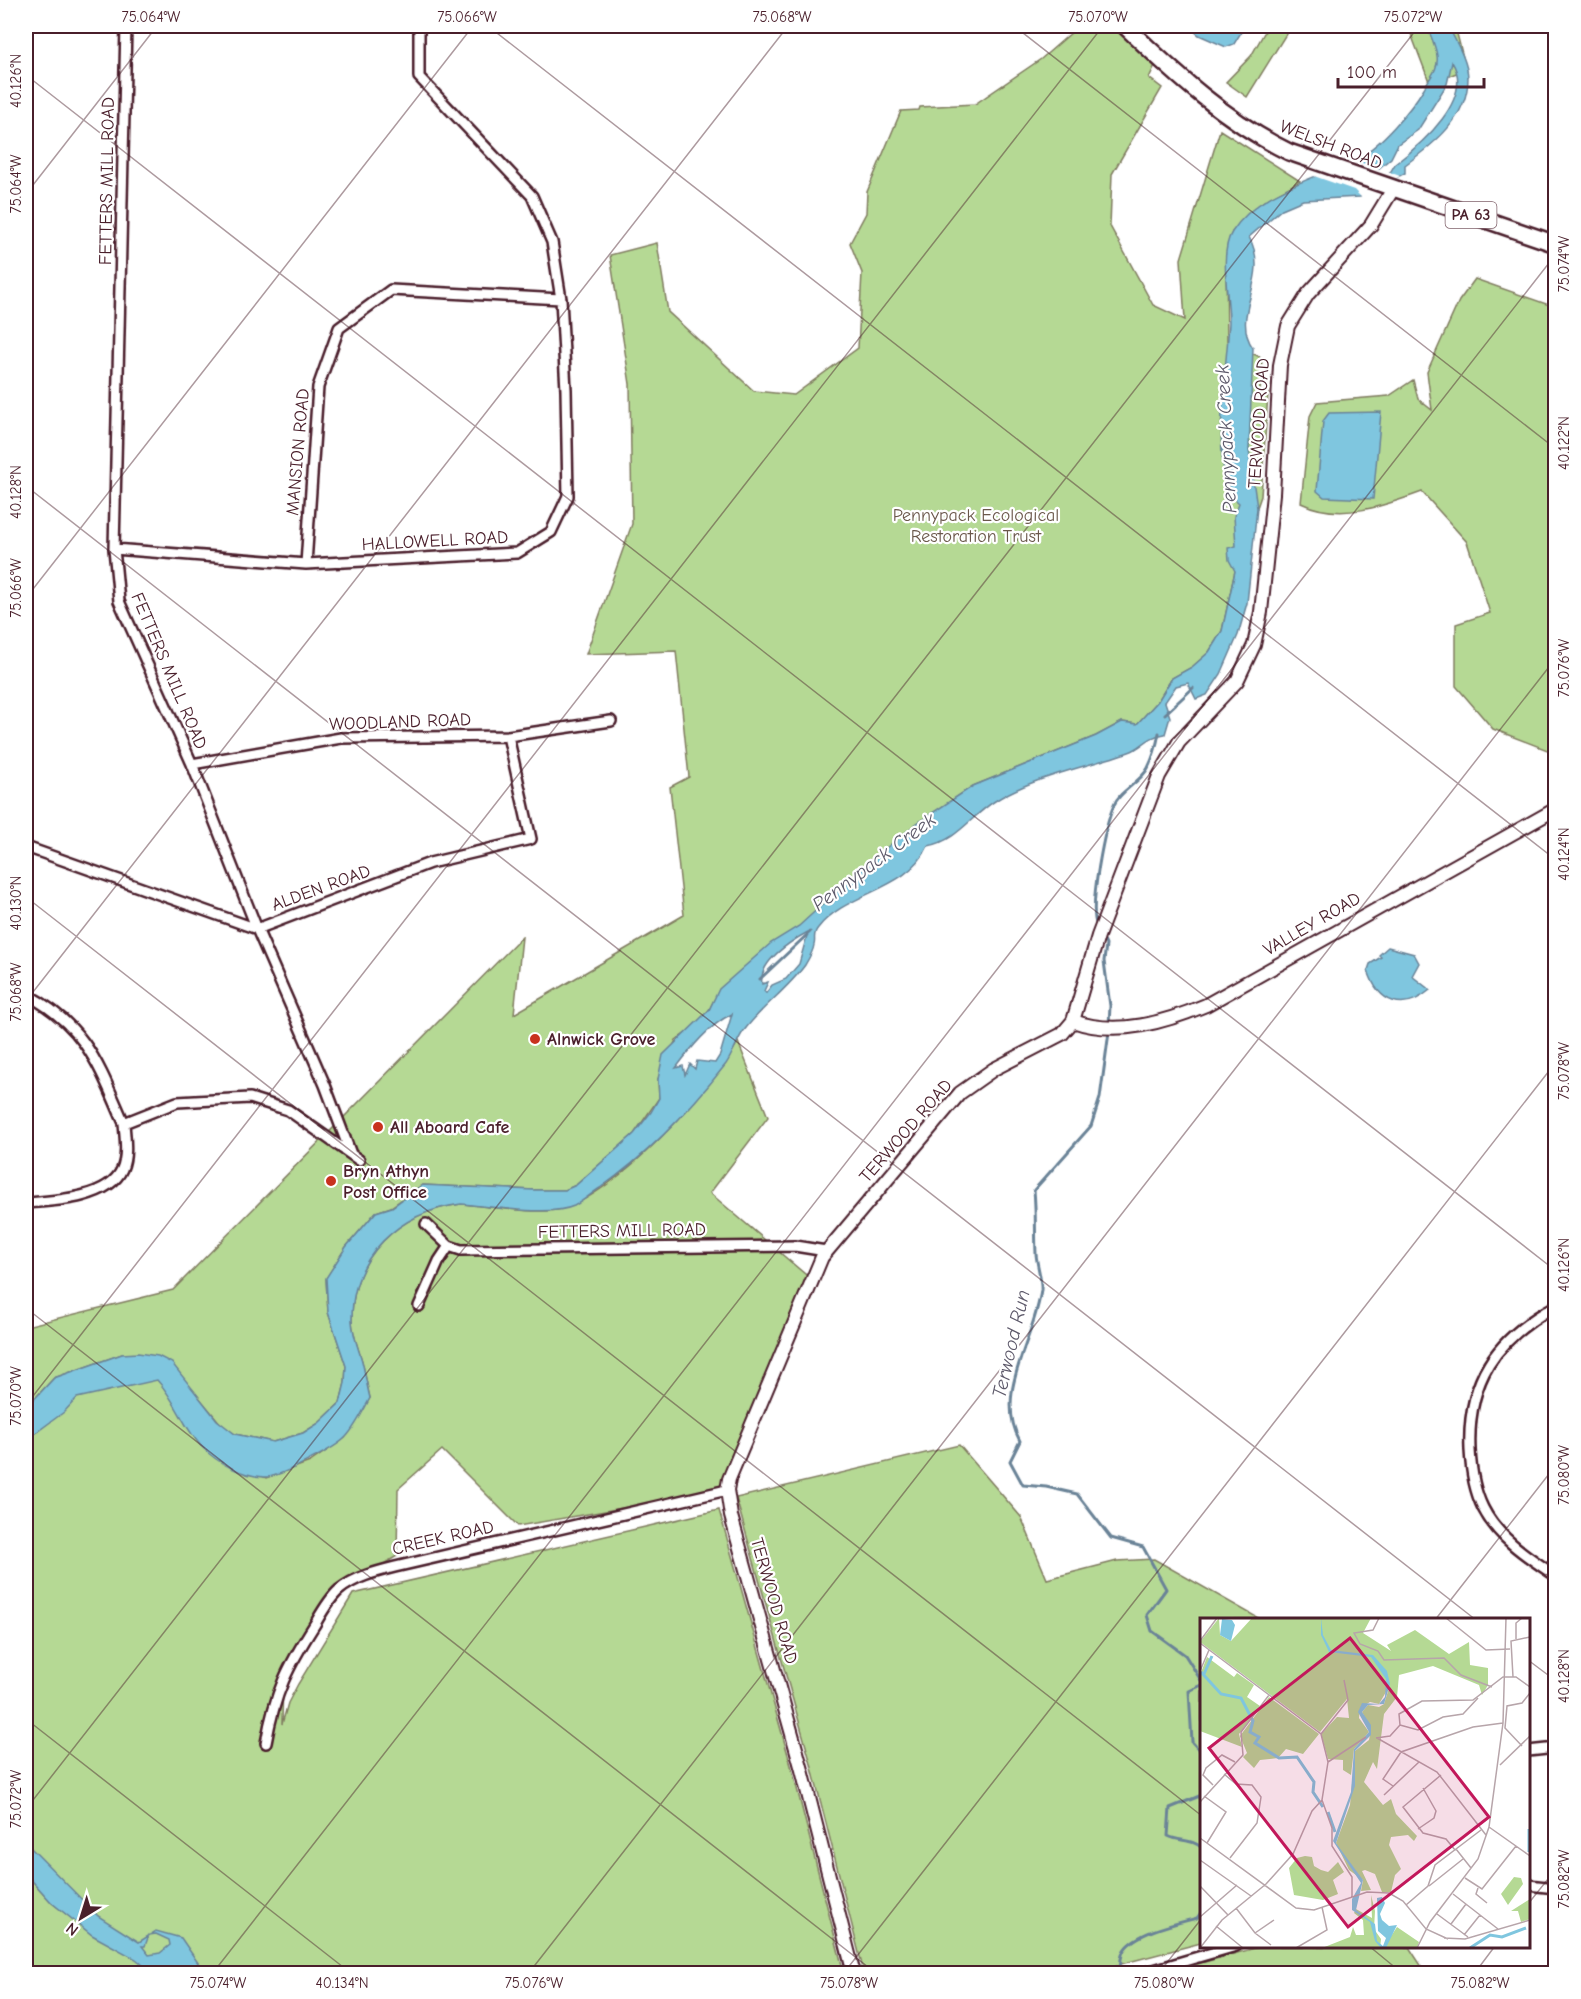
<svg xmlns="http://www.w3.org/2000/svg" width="1581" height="1999" viewBox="0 0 1581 1999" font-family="'Comic Neue',sans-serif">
	<rect width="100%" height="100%" fill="#fff"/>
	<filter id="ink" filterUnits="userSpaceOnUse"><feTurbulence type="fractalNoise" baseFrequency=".0167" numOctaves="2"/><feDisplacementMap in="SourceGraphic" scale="12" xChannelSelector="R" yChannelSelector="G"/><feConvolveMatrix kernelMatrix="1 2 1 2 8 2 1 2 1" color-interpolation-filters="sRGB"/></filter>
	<g filter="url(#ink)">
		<!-- green -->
		<path fill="#b5d994" stroke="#807c60" stroke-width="1.5" d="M1079,26H1114L1157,61L1149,78L1162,88L1112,174L1110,226L1153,305L1185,320L1181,259L1220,130L1300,181L1264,201L1232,232L1226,264L1227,341L1262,358L1260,393L1268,394L1261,496L1235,571L1222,631L1209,652L1192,667L1172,678L1158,701L1137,724L1122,722L1096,736L973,786L927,817L714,1000L709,1010L693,1028L676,1040L658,1079L659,1098L634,1134L576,1185L565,1190H534L422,1185L391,1207L376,1212L346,1247L326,1279L328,1312L346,1366L345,1383L340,1403L319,1423L303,1433L273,1442L235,1434L225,1429L193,1390L122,1354L54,1378L26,1408V1326L173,1290L522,937L514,1014L684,915L670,787L689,777L676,651L586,654L632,524L630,384L610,255L657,243L668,312L754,391L794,395L858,348L862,273L850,243L866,213L867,192L901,111L919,110L920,107L975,104L1041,59Z
			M1268,26H1291L1247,97L1226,82L1251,56Z
			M1408,26H1455L1466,69L1430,84Z
			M1475,279L1555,307V753L1493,729L1456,686V624L1490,613L1467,542L1422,492C1384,506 1340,522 1301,503L1310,416L1317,402L1389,396L1413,380L1418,399L1432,410L1427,372L1459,301Z
			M738,1042L768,1117L710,1193L812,1280L727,1490L518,1526L442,1450L398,1489L397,1556L332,1595L283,1676L282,1724L288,1703L298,1684L353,1594L719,1510L792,1769L844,1973H26V1874L52,1903L97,1938L103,1920L26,1861V1423L103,1382L160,1380L167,1382L186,1425L201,1446L266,1478L310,1462L345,1438L370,1398C367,1386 365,1373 362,1361C358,1347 353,1336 352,1321C351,1256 399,1212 461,1204C488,1206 536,1215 561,1209C613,1197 713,1089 738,1042Z
			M959,1445L1021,1517L1047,1579L1117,1561L1154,1559L1260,1619L1202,1620L1201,1943L1087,1973H864L811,1764L736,1498Z
			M1262,1946L1409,1947L1426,1973H1165Z"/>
		<!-- water -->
		<path fill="#7fc6df" stroke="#6a8397" stroke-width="1.5" fill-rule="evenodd" d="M1188,26H1245L1234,44L1226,47L1199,35Z
			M1427,26H1448C1455,40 1468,61 1468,78C1468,118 1434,144 1405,165V173L1360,197L1303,200L1282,209L1249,237C1272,279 1229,313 1253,348L1249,450L1257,508L1247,603L1238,635L1221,674L1207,695L1196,699L1188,683L1176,686L1165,702L1170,717L1165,734C1145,737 1144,747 1129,752C1087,767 1032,777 995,801C971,816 957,841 928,846C907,892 847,891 818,928C812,935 816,939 814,945C813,952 808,960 805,965C787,990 761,1007 743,1032C736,1042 733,1054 726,1064C690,1110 649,1154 600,1188C592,1193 583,1201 574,1206C550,1217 488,1206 461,1204C399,1212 351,1256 352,1321C353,1336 358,1347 362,1361C365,1373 367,1386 370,1398C363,1411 356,1426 346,1437C336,1448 277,1479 264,1477C242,1476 218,1463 203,1448C183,1428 176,1400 157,1380L77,1398L64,1412L26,1440V1408L54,1378L122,1354L138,1353L158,1356L172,1363L217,1420L235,1434L273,1442L303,1433L319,1423L340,1403L345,1383L346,1366L328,1312L326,1278L346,1247L376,1212L392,1207L422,1185L534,1190H565L576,1185L634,1134L651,1112L659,1098L658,1079L663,1055L709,1010L719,989L771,943L799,926L870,861L917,823L973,786L1096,736L1122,722L1137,724L1158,701L1172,678L1192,667L1209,652L1222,631L1235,571L1229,560L1228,548L1236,546L1234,516L1239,503C1207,479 1228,359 1229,322C1229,298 1219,252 1232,232C1260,189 1316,180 1359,157C1381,145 1411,110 1424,88C1430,77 1439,69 1437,56C1436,46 1430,35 1427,26ZM1452,62C1475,98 1422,144 1395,164L1391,171L1363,190L1357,187L1391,158L1398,144L1418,130L1447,84ZM808,932L799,964L786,979L772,985L766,993L764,991L768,982L762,984C758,962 791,941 808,932ZM732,1014L720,1055L715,1063L697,1061L695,1069L690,1064L685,1075L683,1066L676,1068C691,1048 709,1025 732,1014Z
			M1381,412L1373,499L1324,497L1317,491L1323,421L1329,413Z
			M1388,947L1414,954L1419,963L1412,976L1430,990C1403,1013 1378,1003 1368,970L1370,964L1381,957L1379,955Z
			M26,1843L98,1916L139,1942L156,1931L181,1938L205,1973H152L136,1959L92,1935L52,1903L26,1874ZM156,1934L169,1940L170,1945L160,1953L149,1955L142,1946H145L149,1935Z"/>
		<!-- pier -->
		<path fill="#fff" d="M1348,158L1382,170L1363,187L1386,171L1400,176L1363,199L1354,190L1311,175Z"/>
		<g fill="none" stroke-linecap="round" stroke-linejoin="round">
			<!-- stream -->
			<path stroke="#6a8397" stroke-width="3" d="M1165,714L1193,688
				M1097,926C1088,908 1105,825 1114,805C1120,790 1141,782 1148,768C1153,758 1157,744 1159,733
				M1103,938L1106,945L1104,961L1110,1006L1109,1025
				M760,979L810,932
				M1109,1032L1100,1098L1091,1126L1034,1190C1036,1211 1035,1232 1036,1254C1037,1266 1042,1279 1041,1290C1035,1339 993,1393 1020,1441L1010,1461L1023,1485L1046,1487L1077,1494L1111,1538L1143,1547L1166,1589L1147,1615L1152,1631L1185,1655L1202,1682
				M1202,1685L1189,1691L1192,1742L1202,1753
				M1202,1795L1170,1808L1168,1836C1180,1842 1193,1839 1202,1848
				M1120,1974C1120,1967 1120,1956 1124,1950C1136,1932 1178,1923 1197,1918L1202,1911"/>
			<!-- minor casing -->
			<g stroke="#4a1f2b" stroke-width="14">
				<path id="minor" d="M126,26L114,549L119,601L192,764L257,929L325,1085L351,1154
					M114,549L306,564L517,553L551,532L568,496L566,390L561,299L552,242L532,196L419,77V26
					M306,564L318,387L339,328L391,290L561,299
					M192,764L341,738L508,736L611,721
					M26,847L257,929L430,863L531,839L508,736
					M26,994C86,1026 98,1064 124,1123
					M26,1203C53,1201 109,1199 122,1169C128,1155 125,1138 124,1123L177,1102L250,1098L288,1110L359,1160
					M426,1224L449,1246L461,1250L795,1246L826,1251
					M419,1306L439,1261L449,1246
					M1556,1306C1495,1339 1467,1381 1470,1450C1471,1469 1474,1490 1483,1508C1498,1538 1528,1557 1556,1576
					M266,1743C275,1692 287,1668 315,1624C322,1612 329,1599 339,1590C355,1577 375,1572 395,1567L727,1490
					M1528,1751L1556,1748
					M1528,1885L1556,1888
					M1140,1974L1236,1946"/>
			</g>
			<!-- tertiary casing -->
			<g stroke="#4a1f2b" stroke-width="16">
				<path id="tertiary" d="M1073,1021C1117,1037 1166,1022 1206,1005L1556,809
					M854,1974L802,1770L731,1516L727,1490L729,1479L822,1257L960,1093L994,1069L1062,1034L1073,1021L1098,936L1159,776L1179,742L1237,681L1254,645L1261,612L1273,494L1280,365L1288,326L1308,294L1371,225L1393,189"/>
			</g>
			<!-- primary casing -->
			<g stroke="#4a1f2b" stroke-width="20">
				<path id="primary" d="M1125,26C1174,73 1227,122 1289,152L1556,244"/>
			</g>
			<!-- minor -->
			<use href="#minor" stroke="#fff" stroke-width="9"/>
			<!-- tertiary -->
			<use href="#tertiary" stroke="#fff" stroke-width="12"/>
			<!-- primary -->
			<use href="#primary" stroke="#fff" stroke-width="15"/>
		</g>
	</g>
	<!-- ticks -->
	<path fill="none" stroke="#4a1f2b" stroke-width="1.5" stroke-opacity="0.45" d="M488,26L1556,860M1014,26L1556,449M1540,26L1556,38M26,75L1556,1271M26,194L157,26M26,486L1476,1620M26,598L473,26M26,897L1202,1816M26,1001L788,26M26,1308L877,1974M26,1405L1103,26M1435,1620L1556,1465M1528,1660L1556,1681M26,1719L352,1974M26,1809L1419,26M1528,1904L1556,1869M1369,1946L1403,1974M212,1974L1556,254M528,1974L1556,658M843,1974L1556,1062M1158,1974L1202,1918M1474,1974L1495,1946"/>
	<!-- markers -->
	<g fill="#c8321e" stroke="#fff" stroke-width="2">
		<circle cx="535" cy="1039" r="6"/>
		<circle cx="378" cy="1127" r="6"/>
		<circle cx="331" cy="1181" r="6"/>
	</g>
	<g text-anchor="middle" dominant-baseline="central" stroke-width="4.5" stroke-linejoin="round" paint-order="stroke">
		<!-- shield labels -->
		<rect fill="#fff" stroke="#80626b" stroke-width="1.5" x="1445.5" y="202" width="51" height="26" rx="4.5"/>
		<g font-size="16" font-weight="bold" fill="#4a1f2b">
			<text x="1471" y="215">PA 63</text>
		</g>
		<!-- street labels -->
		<g font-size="18" fill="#4a1f2b" stroke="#fff">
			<text transform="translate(1331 145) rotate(21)">WELSH ROAD</text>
			<text transform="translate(107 181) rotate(-89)">FETTERS MILL ROAD</text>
			<text transform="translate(1259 423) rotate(-86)">TERWOOD ROAD</text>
			<text transform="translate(298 452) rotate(-85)">MANSION ROAD</text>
			<text transform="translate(435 541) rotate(-3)">HALLOWELL ROAD</text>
			<text transform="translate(169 671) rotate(67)">FETTERS MILL ROAD</text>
			<text transform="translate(400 722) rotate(-2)">WOODLAND ROAD</text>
			<text transform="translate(321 888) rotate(-20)">ALDEN ROAD</text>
			<text transform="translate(1312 924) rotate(-30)">VALLEY ROAD</text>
			<text transform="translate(906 1131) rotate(-49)">TERWOOD ROAD</text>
			<text transform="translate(622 1231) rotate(-1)">FETTERS MILL ROAD</text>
			<text transform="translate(443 1538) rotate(-13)">CREEK ROAD</text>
			<text transform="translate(774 1601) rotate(74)">TERWOOD ROAD</text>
		</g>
		<!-- park labels -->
		<g font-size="18" fill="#6a574a" stroke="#fff">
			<text x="976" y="515">Pennypack Ecological<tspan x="976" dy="21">Restoration Trust</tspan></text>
		</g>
		<!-- poi labels -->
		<g font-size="18" font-weight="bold" fill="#4a1f2b" stroke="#fff" text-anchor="start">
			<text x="547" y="1039">Alnwick Grove</text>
			<text x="390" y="1127">All Aboard Cafe</text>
			<text x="343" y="1171">Bryn Athyn<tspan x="343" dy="21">Post Office</tspan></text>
		</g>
		<!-- water labels -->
		<g font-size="20" font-style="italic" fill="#5d596a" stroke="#fff">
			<text transform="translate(1226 439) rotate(-93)">Pennypack Creek</text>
			<text transform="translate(874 862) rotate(-37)">Pennypack Creek</text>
			<text transform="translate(1011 1344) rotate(-77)">Terwood Run</text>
		</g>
	</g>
	<!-- overview -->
	<g transform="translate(1200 1618)">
		<rect width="330" height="330" fill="#fff"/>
		<path d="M19,0L20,17L31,23L52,0H171L163,15L191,33L187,27L215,12L249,36L269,24L270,47L288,50V67L282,77L279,67L233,48L199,57L197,79L184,96L177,151L173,144L164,164L183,187L191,181L196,196L217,218L214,223L208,217L191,219L189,227L201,251L195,257L191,274H182L175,256L165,252L162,253L171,272L161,273L163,262L149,252L136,225L150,187L155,133L169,122L171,111L162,94L168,87L179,89L184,86L190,67L179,86L170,84L160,90L159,100L169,114L154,131L151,157L143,152V142L128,141L121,116L137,99L149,100L147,81L120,114L0,24ZM7,39L34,59L37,55L54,67L47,79L60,88L39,116L42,129L0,113V57ZM69,79L119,116L103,136L86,131L78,140L60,142L54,150L43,139L47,135L40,118ZM105,238L112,239L114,248L121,252L128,254L138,244L144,254L133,262L138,276L123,282L94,277L89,250L97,240ZM314,259L321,260L323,266L308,287L301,276ZM171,277L175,293L174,311L181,321L180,330H122L150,319L153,309L156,317H164L163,302L154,295L156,291L172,300ZM330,281V301L321,304L318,293H311ZM197,309L219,324L217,330L184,329Z" fill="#b5d994"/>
		<path d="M121,0L123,17L131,32L173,37L187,53L190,66L184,86L168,87L162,94L171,107V117L155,133V168L136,225L163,262L156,292L175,306L177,323L183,328L186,320L178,313L177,280L182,279L185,285L180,296L182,302L189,308L197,307L186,330H181L175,323L170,304L152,292V281L161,265L133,223L151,174L154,131L169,114L158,94L162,85L179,86L185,79L186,61L171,39L129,34L121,17ZM22,1L32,2L35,7L31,23L20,17Z" fill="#7fc6df"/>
		<path fill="none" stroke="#7fc6df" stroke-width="3" d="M1,54L21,76L41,80L53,103L50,114L59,119L55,125L79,140L97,139L114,164L113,174L123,189M4,56L12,38M128,194L135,214M329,211V234M270,330L290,317L302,319L326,310"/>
		<path fill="none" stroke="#b7a5aa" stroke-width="1.5" d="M179,0L173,12L154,15L160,26L178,33L184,42L244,40L261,57L292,69M246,0L286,32L310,31M316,21V5L322,0M0,23L17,0M0,25L121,116L128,144L122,182L132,210V228L152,259V279M0,53L9,32M313,59L311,23L330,19M200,107L218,112L243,99L263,96L278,80M121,116L148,82L144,62M176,120L190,118L200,107L199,96L222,83L273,82L303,59H316L330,69M177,120L237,154L286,217M322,128L305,110L307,88L322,85L330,75M128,144L166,119M300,147L330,118M24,156L36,166L52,167L61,179L57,205L30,240M241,157L203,189L223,215L246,221L255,232M13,167L3,157L6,150L22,137L35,144M193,168L183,161L201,134L273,109L303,105M184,177L219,144M4,178L26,194L7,225M0,184L43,137L41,114L69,77M289,209L330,238M218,211L234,200L236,193L223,170M0,220L96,290L114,292L167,274L189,275L203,283L226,311L248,321M256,231L271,250M0,242L51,278M265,260L282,271L316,228M66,266L93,236L112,193L122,182M0,268L28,297M229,268L263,241M278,270L276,276L287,285M253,276L298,311M206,287L228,268L235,247L281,212M36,290L55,315L71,327M237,296L268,319M0,299L37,267M251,306L266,286M16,308L43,330M55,315L74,302M264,317L280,297M244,320L265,321L330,302M0,330L22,302L66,266M96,330L127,312L122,289M217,330L230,304L278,241L289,209L303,105L306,0"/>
		<path fill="#c2185b" fill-opacity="0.15" stroke="#c2185b" stroke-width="3" d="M150,20L289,199L148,309L9,130Z"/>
		<rect width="330" height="330" fill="none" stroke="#4a1f2b" stroke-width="3"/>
	</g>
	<!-- margin -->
	<rect width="1581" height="1999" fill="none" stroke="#fff" stroke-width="66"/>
	<!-- north arrow -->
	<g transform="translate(81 1918) rotate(218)" stroke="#ffffff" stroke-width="4.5" paint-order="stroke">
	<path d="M0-4.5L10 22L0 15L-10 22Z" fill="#4a1f2b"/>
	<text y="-9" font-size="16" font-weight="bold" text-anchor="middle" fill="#4a1f2b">N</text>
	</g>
	<!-- scale -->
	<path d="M1338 78v9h146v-9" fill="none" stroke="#4a1f2b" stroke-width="3"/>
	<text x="1347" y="78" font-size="18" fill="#4a1f2b" stroke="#ffffff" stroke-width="4.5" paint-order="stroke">100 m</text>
	<rect x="33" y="33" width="1515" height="1933" fill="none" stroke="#4a1f2b" stroke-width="2"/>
	<g font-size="15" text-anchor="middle" fill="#4a1f2b">
		<text x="151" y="22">75.064°W</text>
		<text x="467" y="22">75.066°W</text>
		<text x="782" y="22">75.068°W</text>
		<text x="1098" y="22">75.070°W</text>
		<text x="1413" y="22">75.072°W</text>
		<text transform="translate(16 81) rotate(-90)" y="5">40.126°N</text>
		<text transform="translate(16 184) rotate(-90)" y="5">75.064°W</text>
		<text transform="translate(1564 264) rotate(-90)" y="5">75.074°W</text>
		<text transform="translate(1564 443) rotate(-90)" y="5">40.122°N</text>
		<text transform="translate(16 492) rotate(-90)" y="5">40.128°N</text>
		<text transform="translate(16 588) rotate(-90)" y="5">75.066°W</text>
		<text transform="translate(1564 668) rotate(-90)" y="5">75.076°W</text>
		<text transform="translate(1564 854) rotate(-90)" y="5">40.124°N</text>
		<text transform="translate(16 903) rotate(-90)" y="5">40.130°N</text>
		<text transform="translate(16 992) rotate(-90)" y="5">75.068°W</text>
		<text transform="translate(1564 1071) rotate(-90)" y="5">75.078°W</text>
		<text transform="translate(1564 1265) rotate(-90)" y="5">40.126°N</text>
		<text transform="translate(16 1396) rotate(-90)" y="5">75.070°W</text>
		<text transform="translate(1564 1475) rotate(-90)" y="5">75.080°W</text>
		<text transform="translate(1564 1676) rotate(-90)" y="5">40.128°N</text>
		<text transform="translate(16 1799) rotate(-90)" y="5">75.072°W</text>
		<text transform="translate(1564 1879) rotate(-90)" y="5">75.082°W</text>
		<text x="218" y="1988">75.074°W</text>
		<text x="342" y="1988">40.134°N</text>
		<text x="534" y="1988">75.076°W</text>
		<text x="849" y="1988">75.078°W</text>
		<text x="1164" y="1988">75.080°W</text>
		<text x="1480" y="1988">75.082°W</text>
	</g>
</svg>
